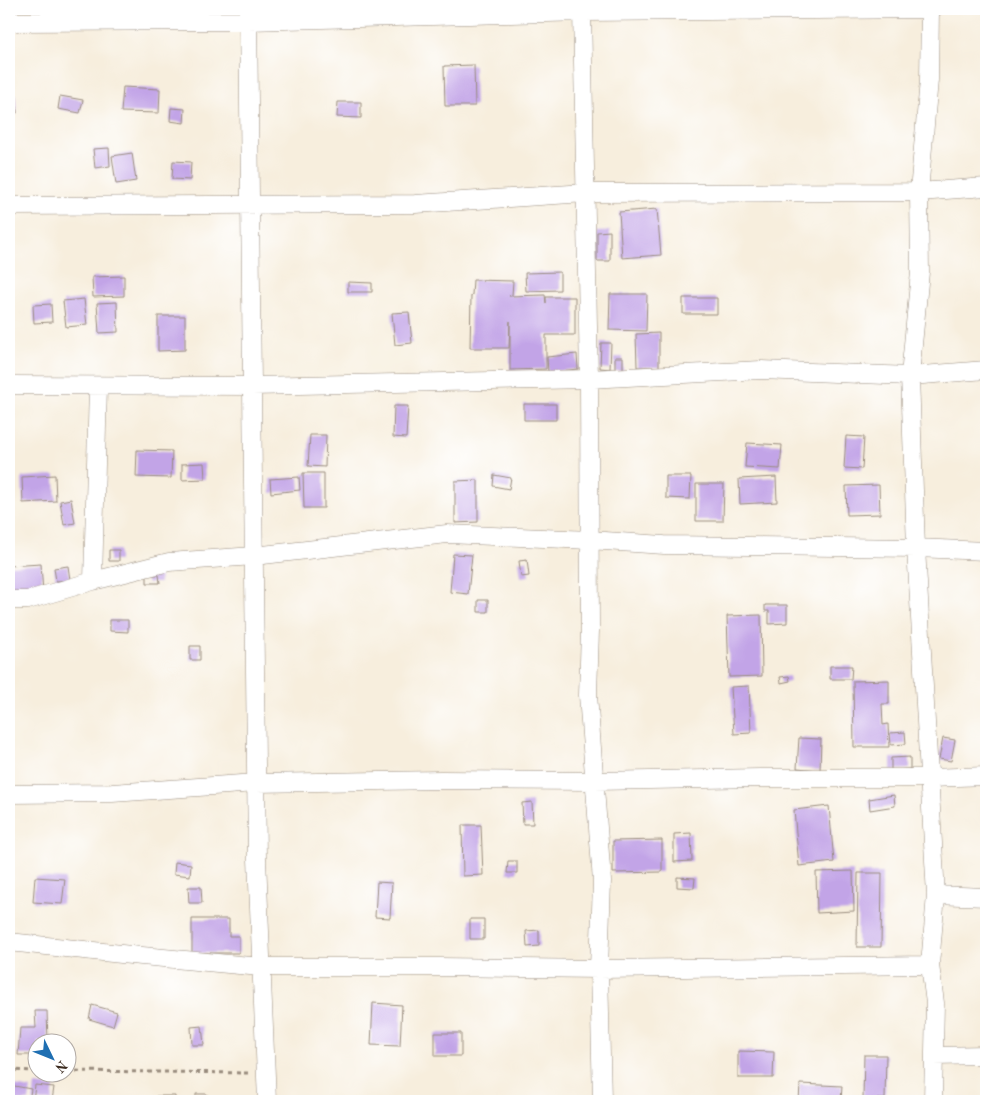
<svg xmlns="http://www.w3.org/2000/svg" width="995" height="1110" viewBox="0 0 995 1110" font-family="'Old Standard TT',serif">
	<rect width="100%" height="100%" fill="#fff"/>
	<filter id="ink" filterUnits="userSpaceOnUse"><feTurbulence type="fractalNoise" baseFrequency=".02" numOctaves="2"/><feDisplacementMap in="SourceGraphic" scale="10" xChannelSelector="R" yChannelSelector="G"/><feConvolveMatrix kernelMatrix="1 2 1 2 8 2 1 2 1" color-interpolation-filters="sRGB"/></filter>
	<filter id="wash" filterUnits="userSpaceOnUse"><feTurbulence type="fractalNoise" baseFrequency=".0096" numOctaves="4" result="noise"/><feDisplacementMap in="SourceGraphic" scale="20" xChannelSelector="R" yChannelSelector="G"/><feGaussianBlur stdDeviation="1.12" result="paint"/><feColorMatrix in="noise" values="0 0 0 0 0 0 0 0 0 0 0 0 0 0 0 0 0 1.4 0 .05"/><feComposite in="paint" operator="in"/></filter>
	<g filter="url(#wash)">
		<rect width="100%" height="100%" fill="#f7eedd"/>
		<g id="blocks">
			<!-- building -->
			<path fill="#c2a4e7" d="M474,65L475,106H445L444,66Z
				M123,87L160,89L159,113L121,112Z
				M9,93H15L17,113L9,114Z
				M60,96L83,100L80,113L58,109Z
				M338,102H361V118L337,117Z
				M171,108L185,109L184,123L170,121Z
				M109,148L110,166L95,168L93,149Z
				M132,153L136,181L116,184L112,156Z
				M173,161L191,162L190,180L172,179Z
				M657,209L661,255L622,258L619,212Z
				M610,231V261H597V232Z
				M560,272V290L526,291L525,273Z
				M124,276V296L93,297L92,277Z
				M473,280L513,281L512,295L509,296L545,295L546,303V297H575V335H546V369L510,370V321L509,348H470L471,295H472Z
				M348,282L372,283V292H348Z
				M610,294H647L646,331L609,330Z
				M683,298H717V314H683Z
				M84,299L87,325L66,327L63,301Z
				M117,302L118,332L99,333L97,303Z
				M51,304L52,322L34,323L33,305Z
				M409,312L412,343L395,345L392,313Z
				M158,316H185V350L158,351Z
				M659,333V367H637L636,334Z
				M601,343H611L610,369L600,368Z
				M577,354L578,369L548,372L547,357Z
				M615,357H623V371H615Z
				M524,404H556V420H524Z
				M394,406H408L406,438L393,437Z
				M310,435H326L325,467L308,466Z
				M846,436L864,437L862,469L844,468Z
				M747,443L782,445L780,469L745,467Z
				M137,450L172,451L171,478L136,477Z
				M204,463L205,479L182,480V464Z
				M303,473H324V508H304Z
				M55,475L56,501L23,503L22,477Z
				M494,475L511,478L509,489L493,486Z
				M666,476H691L690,499L666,498Z
				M299,477L300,490L271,493L270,479Z
				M776,477L777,502L740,504L739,479Z
				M478,480V522L455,523V481Z
				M696,484H724L723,521H696Z
				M879,485L880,514L847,515L846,486Z
				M71,499L75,523L64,525L60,501Z
				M109,550H119V561H109Z
				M453,554L472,555L468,594L450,592Z
				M527,560L529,576L521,577L519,561Z
				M41,564L43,593L9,595V566Z
				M68,566L70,580L56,581L54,568Z
				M147,575H159L160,583H147Z
				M478,600H488V612H478Z
				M765,605H787V623L769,624V611H765Z
				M761,615L762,676L729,677L727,616Z
				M110,620H128V632L110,631Z
				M190,646H200V660H190Z
				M830,666H852L851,679H830Z
				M789,676L790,681L781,683L780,677Z
				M889,680V704H882L883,725L888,724L889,747H854L853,681Z
				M749,686L751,733L734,734L731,687Z
				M905,732L906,744L891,745L890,733Z
				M799,738L821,739L820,770L797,768Z
				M943,738L955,740L951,761L939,759Z
				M910,757V769L891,770V758Z
				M894,795L895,806L870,810L869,799Z
				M532,802L533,824H523L522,803Z
				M829,806L834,862L799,866L794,810Z
				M462,825H481L483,875L463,876Z
				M691,833L692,861L674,862V834Z
				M662,840V872L613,873V841Z
				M508,861H517V873H507Z
				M175,862L191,864L190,876L174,874Z
				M853,871L854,911L817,913L816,872Z
				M858,873H882L881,947H857Z
				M35,877L65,879L62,904L33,902Z
				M677,877L695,878L694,888L677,887Z
				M377,882L392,883L390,918L375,917Z
				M188,887H201L202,903H189Z
				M192,919H229V936H239V953H192Z
				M470,919H484V939H470Z
				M539,930V946L527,947L526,931Z
				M373,1003L402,1005L400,1046L371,1045Z
				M92,1005L117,1012L113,1026L89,1019Z
				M35,1011H47L48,1042H38V1055H18L20,1028H36Z
				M202,1026L204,1045H192L191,1027Z
				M435,1033H461V1056H435Z
				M738,1051L774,1052L773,1078H738Z
				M864,1055H886L885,1099H863Z
				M800,1084L842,1086L841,1101H799Z
				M9,1085L31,1089L29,1101H9Z
				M35,1085L54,1087L52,1101H33Z
				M196,1094H207V1101H196Z
				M156,1096H175V1101H156Z"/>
		</g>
	</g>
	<g filter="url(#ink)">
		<use href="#blocks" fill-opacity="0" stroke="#998c7e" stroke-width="1"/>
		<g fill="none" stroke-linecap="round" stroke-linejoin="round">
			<!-- street casing -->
			<g stroke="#998c7e" stroke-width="19">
				<path id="street" d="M248,9L257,859L267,1101
					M582,9L589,379L590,630L588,695L602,881L599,969L602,1101
					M930,9L929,80L919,192L920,272L910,376L916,548L936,895L930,965L935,1003L933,1101
					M9,22L248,21L583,12L933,9
					M9,206L415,204L586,193L919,192L986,187
					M9,385L252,386L589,379L761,370L910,376L986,370
					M93,581L98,386
					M9,600H28L93,581L169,562L254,556L447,534L590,540L664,545L916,548L986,551
					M9,794L112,793L256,783L441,780L595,781L760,778H929L986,776
					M936,895L986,897
					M9,942L131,955L261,967H440L599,969L930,965
					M934,1056L986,1055"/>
			</g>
			<!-- path -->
			<path stroke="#998c7e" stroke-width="3" stroke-dasharray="4 4" stroke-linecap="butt" d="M9,1070L38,1071
				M68,1071L248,1073"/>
			<!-- street -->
			<use href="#street" stroke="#fff" stroke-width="18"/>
		</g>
	</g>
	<!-- margin -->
	<rect width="995" height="1110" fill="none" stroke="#fff" stroke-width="30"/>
	<!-- north arrow -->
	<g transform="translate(52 1058) rotate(133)"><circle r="24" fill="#ffffff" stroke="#b1aaa5"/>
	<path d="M0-4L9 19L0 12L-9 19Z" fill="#1f6fb2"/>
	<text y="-8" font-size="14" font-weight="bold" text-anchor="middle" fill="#3b2a1e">N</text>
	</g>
</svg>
